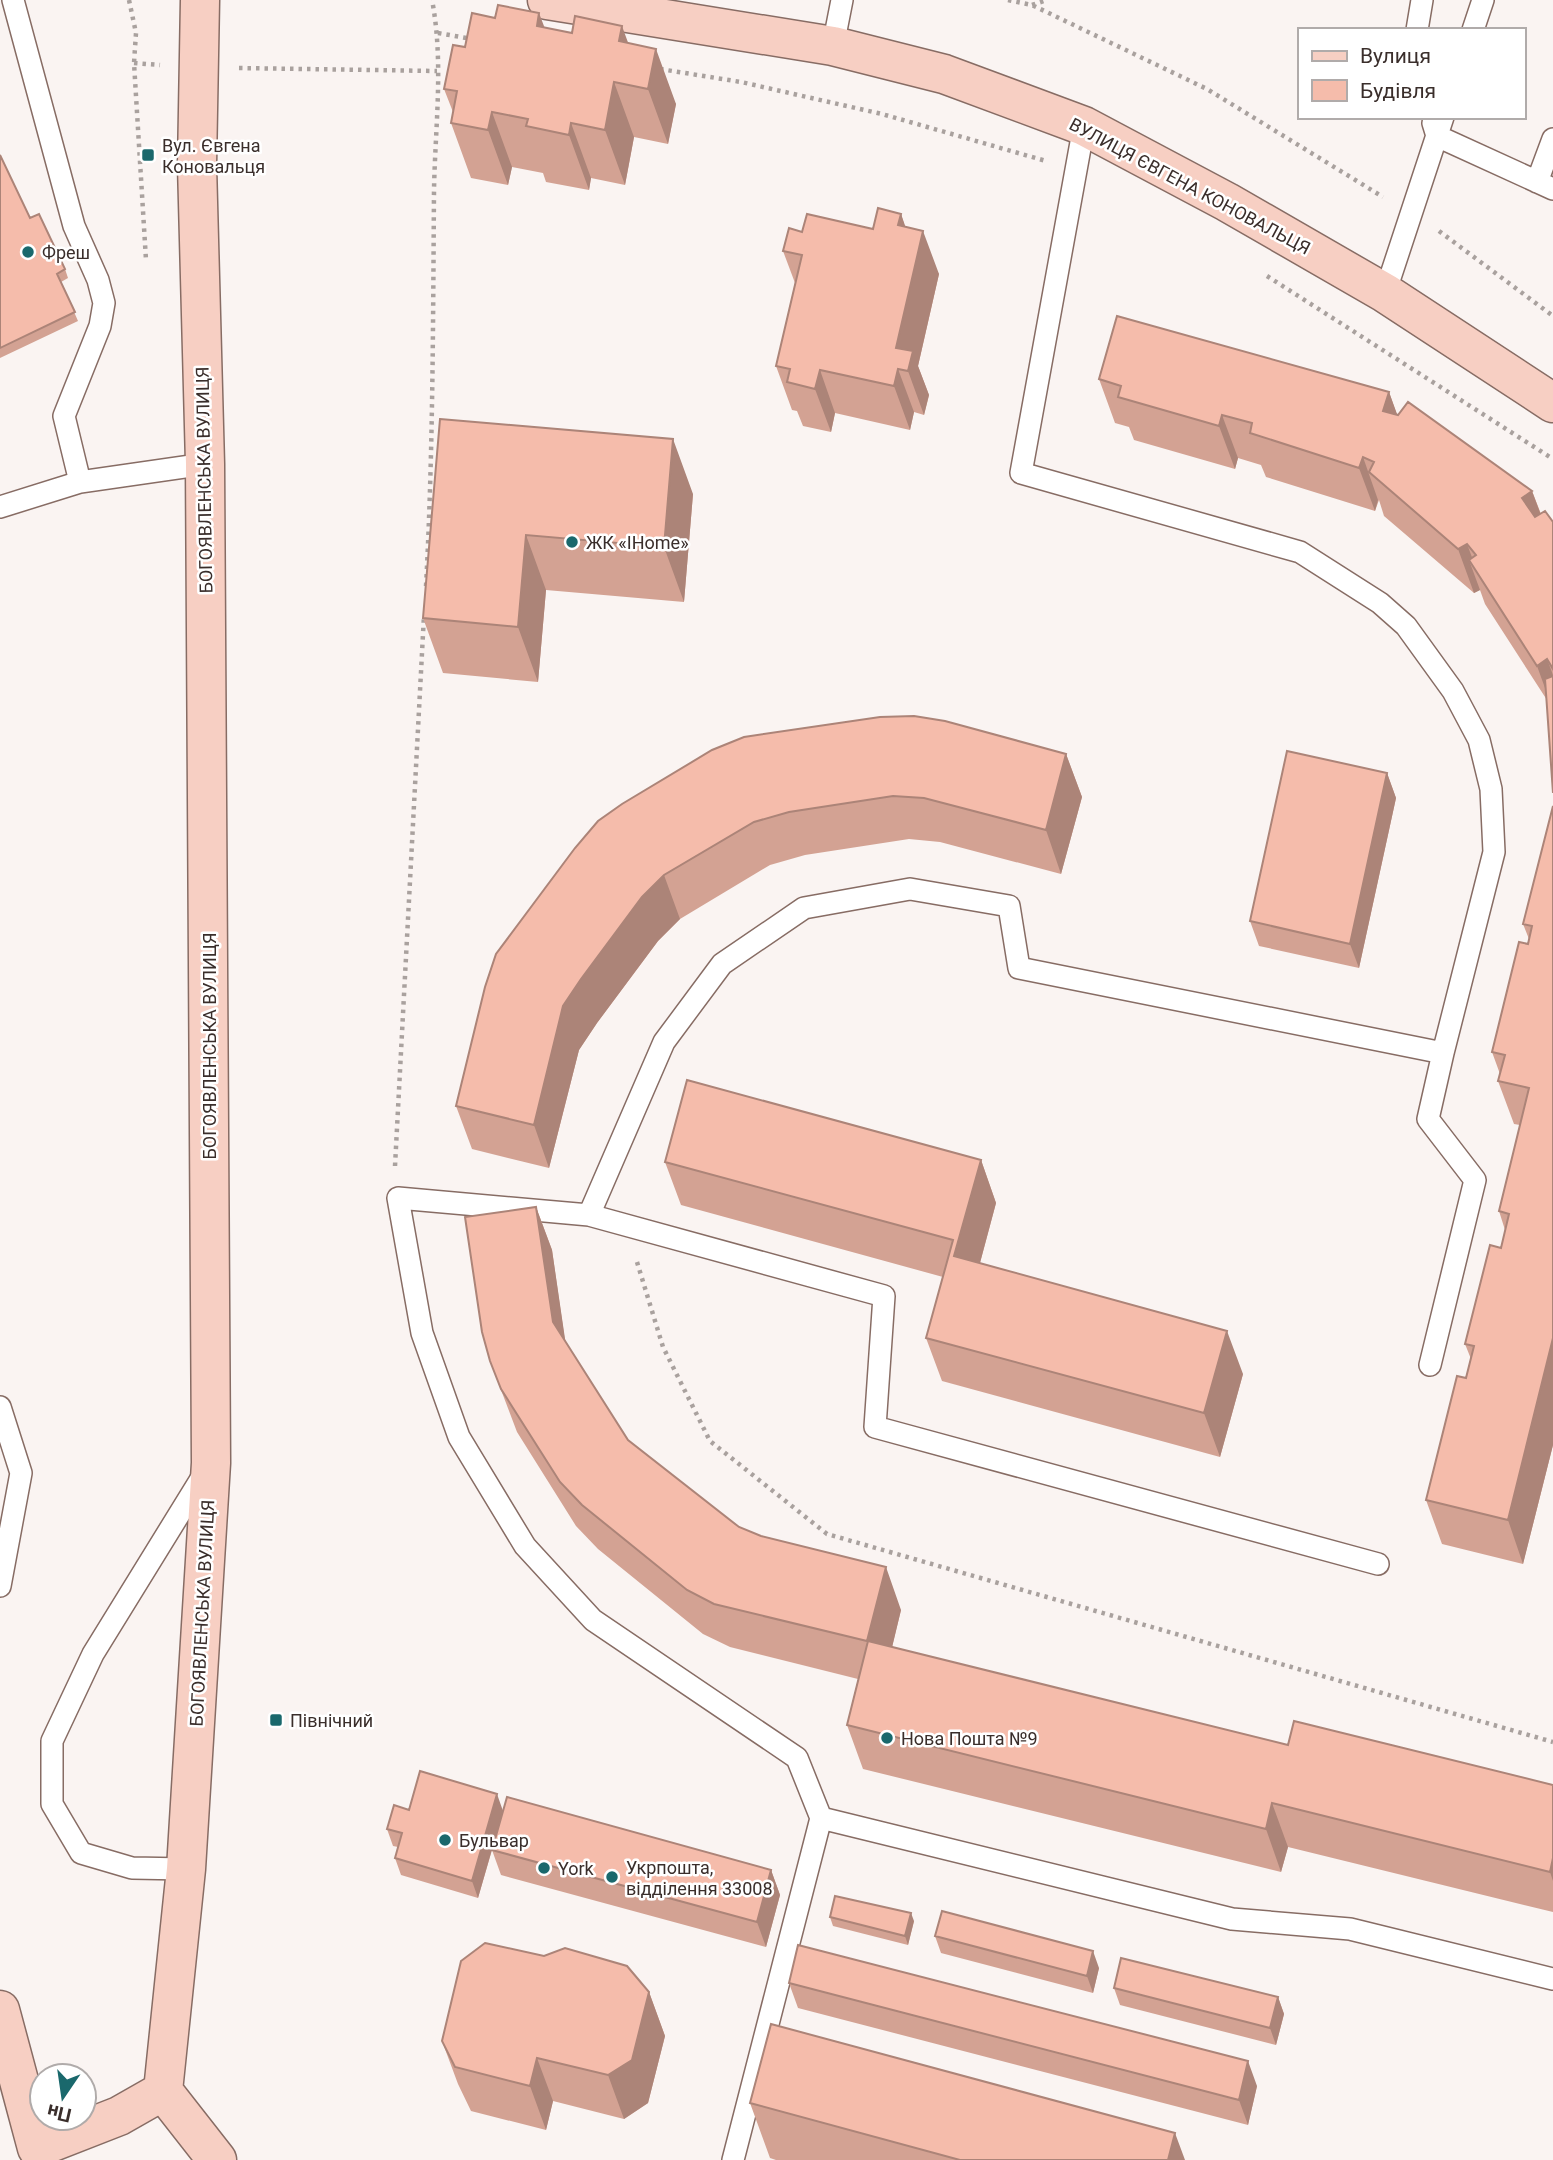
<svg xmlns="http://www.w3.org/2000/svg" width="1553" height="2160" viewBox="0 0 1553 2160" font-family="Roboto,sans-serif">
	<rect width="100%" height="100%" fill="#faf4f2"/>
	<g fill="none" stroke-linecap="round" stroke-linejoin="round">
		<!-- lane casing -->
		<g stroke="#876c64" stroke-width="24">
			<path id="lane" d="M13,0L74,226L98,280L104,303L100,326L64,416L80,482L205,464
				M1417,30L1422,0
				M1473,30L1483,0
				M833,46L842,0
				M1433,123L1437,136L1553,189
				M1537,182L1553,139
				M1385,293L1443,117
				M0,507L80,482
				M589,1215L884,1296L875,1427L1378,1564
				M1430,1365L1475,1180L1428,1119L1443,1053
				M0,1407L21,1473L0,1586
				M821,1818L1232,1919L1350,1929L1553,1979
				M186,1869L132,1868L81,1853L52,1804V1741L93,1654L204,1474
				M733,2160L821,1818L797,1758L593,1620L525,1546L459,1437L422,1333L398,1198L589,1215L664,1042L722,964L804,908L910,889L1009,906L1019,968L1443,1053L1494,852L1491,789L1479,740L1453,691L1406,626L1380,603L1300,552L1021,473L1084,126"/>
		</g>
		<!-- secondary casing -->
		<g stroke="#876c64" stroke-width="41">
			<path id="secondary" d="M547,0L833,46L944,74L1084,126L1227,202L1385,293L1553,403
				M0,2010L37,2148L119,2116L163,2091
				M163,2091L186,1869L211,1463L205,464L197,165L200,0
				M163,2091L217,2160"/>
		</g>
		<!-- path -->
		<path stroke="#a9a19e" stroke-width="4.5" stroke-dasharray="3.5 5" stroke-linecap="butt" d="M129,0L136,33L134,63L146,260
			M1008,0L1032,5L1207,89L1383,197
			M1032,5L1047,0
			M438,33L472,39
			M134,63L160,65
			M239,68L437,71
			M660,69L741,82L882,114L1046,161
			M1439,231L1553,316
			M1267,276L1553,459
			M426,586C433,454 433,323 434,191C435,128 444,62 432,0
			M395,1166L424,615
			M637,1262L663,1347L710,1441L827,1534L1553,1742"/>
		<!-- lane -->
		<use href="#lane" stroke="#fff" stroke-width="21"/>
		<!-- secondary -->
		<use href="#secondary" stroke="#f7cfc3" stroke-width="38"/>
	</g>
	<!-- wall -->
	<path fill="#d3a293" d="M545,28L628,43L676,104L668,144L634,137L625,185L591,178L589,190L546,182L543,173L512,167L508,185L471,178L451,123L453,112L444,89L465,47Z
		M0,155L30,218L65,269L68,278L61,282L78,321L0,358Z
		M901,214L905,227L939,274L918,366L929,395L924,415L914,412L910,430L835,413L831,432L803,426L797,411L792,410L776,366L795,283L783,251L802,232L873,229Z
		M1099,379L1389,392L1397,415L1532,491L1541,514L1553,522V793L1547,700L1485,604L1480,590L1474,593L1384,516L1379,500L1375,511L1266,477L1261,465L1238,458L1235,469L1134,440L1129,427L1115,423Z
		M440,419L693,494L684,602L546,590L538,682L443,673L423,618Z
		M1066,754L1082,797L1061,874L940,842L909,839L805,855L770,865L680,919L658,941L597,1023L579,1050L549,1168L472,1149L456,1106L575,848Z
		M1387,773L1396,798L1359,968L1259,946L1250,921Z
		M1553,806V1445L1523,1564L1442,1544L1426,1500L1466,1378L1471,1359L1465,1344L1501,1248L1505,1230L1499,1211L1520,1125L1514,1124L1498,1081L1500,1074L1492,1052L1528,944L1529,939L1523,924Z
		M981,1160L996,1203L980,1263L1243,1374L1220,1457L942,1381L926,1338L943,1277L681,1205L665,1162Z
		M536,1207L552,1250L565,1341L628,1440L739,1527L901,1610L892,1647L1288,1745L1553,1785V1912L1288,1847L1281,1872L863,1769L847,1725L858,1679L730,1647L703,1634L598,1549L576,1526L517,1432L490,1361Z
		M409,1810H503L771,1870L780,1895L766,1947L501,1875L492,1850L478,1898L401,1875L395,1858L398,1847L393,1846L387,1829Z
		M830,1917L914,1921L908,1945L833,1926Z
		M935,1936L1099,1968L1093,1993L941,1953Z
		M789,1983L1257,2086L1248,2125L798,2008Z
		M1114,1988L1278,1997L1284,2014L1276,2045L1120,2005Z
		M649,1992L665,2036L648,2103L624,2119L553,2101L546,2130L471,2111L458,2084L442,2041Z
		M750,2103L1185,2160H776L770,2158Z"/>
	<!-- shaded-wall -->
	<path fill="#ac8478" d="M539,13L560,68L537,26Z
		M622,26L642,81L619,41Z
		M656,49L676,104L668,144L648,89Z
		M614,82L634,137L625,185L605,130Z
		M492,112L512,167L508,185L488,130Z
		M571,123L591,178L589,190L569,135Z
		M901,214L916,257L898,225Z
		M923,231L939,274L918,366L929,395L924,415L908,371L896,348Z
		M898,369L914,412L910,430L894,386Z
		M820,370L835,413L831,432L815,389Z
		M1389,392L1405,436L1383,411Z
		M1222,415L1238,458L1235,469L1219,426Z
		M673,439L693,494L684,602L664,547Z
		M1363,457L1378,500L1375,511L1359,468Z
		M1532,491L1548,534L1538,542L1522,498Z
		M526,535L546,590L538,682L518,627Z
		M1467,544L1479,576L1469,560L1480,590L1474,593L1458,549Z
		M1547,659L1553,675V710L1537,666Z
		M1066,754L1082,797L1061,874L1046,830Z
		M1387,773L1396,798L1359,968L1350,944Z
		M664,875L680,919L658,941L597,1023L579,1050L549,1168L534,1125L563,1006L581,979L642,897Z
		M981,1160L996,1203L970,1300L954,1256Z
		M536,1207L552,1250L569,1366L553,1322Z
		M1227,1331L1243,1374L1220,1457L1204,1413Z
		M1553,1338V1445L1523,1564L1508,1520Z
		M886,1567L901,1610L883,1685L867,1641Z
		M497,1794L503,1811L478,1898L472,1881Z
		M1272,1803L1288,1847L1281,1872L1266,1829Z
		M1553,1858V1881L1550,1872Z
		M771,1870L780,1895L766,1947L757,1922Z
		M911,1913L914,1921L908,1945L905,1936Z
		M1093,1951L1099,1968L1093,1993L1087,1976Z
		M649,1992L665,2036L648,2103L624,2119L608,2075Z
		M1278,1997L1284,2014L1276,2045L1270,2028Z
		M537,2058L553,2101L546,2130L530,2086Z
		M1248,2061L1257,2086L1248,2125L1239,2100Z
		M1175,2133L1185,2160H1168Z"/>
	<!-- building -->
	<path fill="#f5bcab" stroke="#ac8478" stroke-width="2" d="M498,5L539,13L537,26L572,33L575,16L622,26L619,41L656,49L648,89L614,82L605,130L571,123L569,135L526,126L528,119L492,112L488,130L451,123L457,91L444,89L453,45L465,47L472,13L495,18Z
		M0,155L30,218L39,214L65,269L57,274L75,312L0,348Z
		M878,208L901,214L898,225L923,231L896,348L913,351L908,371L898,369L894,386L820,370L815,389L787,382L790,369L776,366L802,255L783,251L789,228L802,232L807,214L873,229Z
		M1117,316L1389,392L1383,411L1398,415L1408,402L1532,491L1522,498L1535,517L1545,511L1553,522V669L1547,659L1537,666L1469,560L1476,555L1467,544L1458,549L1369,472L1374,462L1363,457L1359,468L1250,433L1252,423L1222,415L1219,426L1118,397L1121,386L1099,379Z
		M440,419L673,439L664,547L526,535L518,627L423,618Z
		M1553,676V793L1545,679Z
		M914,716L945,721L1066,754L1046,830L924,798L893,796L789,812L754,822L664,875L642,897L581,979L563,1006L534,1125L456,1106L485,987L496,954L575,848L598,821L622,804L712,750L744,737L880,717Z
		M1287,751L1387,773L1350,944L1250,921Z
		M1553,806V1338L1508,1520L1426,1500L1457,1376L1466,1378L1474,1346L1465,1344L1490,1245L1501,1248L1509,1214L1499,1211L1529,1088L1498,1081L1505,1055L1492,1052L1519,942L1528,944L1532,926L1523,924Z
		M687,1080L981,1160L954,1256L1227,1331L1204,1413L926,1338L953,1240L665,1162Z
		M536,1207L553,1322L628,1440L739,1527L761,1536L886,1567L867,1641L714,1604L687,1590L582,1505L560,1482L501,1389L490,1361L482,1332L465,1217Z
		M868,1641L1288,1745L1294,1721L1553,1785V1858L1550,1872L1272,1803L1266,1829L847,1725Z
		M420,1771L497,1794L472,1881L395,1858L402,1833L387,1829L394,1805L409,1810Z
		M507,1797L771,1870L757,1922L492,1850Z
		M835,1896L911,1913L905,1936L830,1917Z
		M942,1911L1093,1951L1087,1976L935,1936Z
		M485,1943L544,1956L565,1948L627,1966L649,1992L632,2060L608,2075L537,2058L530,2086L455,2067L442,2041L461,1961Z
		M798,1945L1248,2061L1239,2100L789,1983Z
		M1121,1958L1278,1997L1270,2028L1114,1988Z
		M771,2024L1175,2133L1168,2160H960L750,2103Z"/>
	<!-- markers -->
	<g fill="#1a686c" stroke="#fff" stroke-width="2.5">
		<rect x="141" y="148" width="14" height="14" rx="3.5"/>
		<circle cx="28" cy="252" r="7"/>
		<circle cx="572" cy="542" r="7"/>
		<rect x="269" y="1713" width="14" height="14" rx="3.5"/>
		<circle cx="887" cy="1738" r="7"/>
		<circle cx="445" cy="1840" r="7"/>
		<circle cx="544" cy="1868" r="7"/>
		<circle cx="612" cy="1877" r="7"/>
	</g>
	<g text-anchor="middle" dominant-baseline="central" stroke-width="5" stroke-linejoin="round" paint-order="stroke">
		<!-- poi labels -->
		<g font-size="18" fill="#3a2e2b" stroke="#fff" text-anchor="start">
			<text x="162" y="145">Вул. Євгена<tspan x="162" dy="21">Коновальця</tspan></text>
			<text x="42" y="252">Фреш</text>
			<text x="586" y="542">ЖК «IHome»</text>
			<text x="290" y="1720">Північний</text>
			<text x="901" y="1738">Нова Пошта №9</text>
			<text x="459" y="1840">Бульвар</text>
			<text x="626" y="1867">Укрпошта,<tspan x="626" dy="21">відділення 33008</tspan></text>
			<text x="558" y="1868">York</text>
		</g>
		<!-- street labels -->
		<g font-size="18" fill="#3a2e2b" stroke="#fff">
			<text transform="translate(1190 186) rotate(28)">ВУЛИЦЯ ЄВГЕНА КОНОВАЛЬЦЯ</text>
			<text transform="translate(204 480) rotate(-91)">БОГОЯВЛЕНСЬКА ВУЛИЦЯ</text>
			<text transform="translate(209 1046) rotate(-90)">БОГОЯВЛЕНСЬКА ВУЛИЦЯ</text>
			<text transform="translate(202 1613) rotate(-87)">БОГОЯВЛЕНСЬКА ВУЛИЦЯ</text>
		</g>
	</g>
	<!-- legend -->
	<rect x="1298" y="28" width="228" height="91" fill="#ffffff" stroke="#b0abaa" stroke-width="2"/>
	<rect x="1312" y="51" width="35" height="10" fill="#f7cfc3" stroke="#b0abaa" stroke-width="2"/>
	<text x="1360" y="63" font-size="21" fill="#3a2e2b">Вулиця</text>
	<rect x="1312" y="80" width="35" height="21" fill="#f5bcab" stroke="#b0abaa" stroke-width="2"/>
	<text x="1360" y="98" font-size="21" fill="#3a2e2b">Будівля</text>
	<!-- north arrow -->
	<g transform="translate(63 2097) rotate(193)"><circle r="33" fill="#ffffff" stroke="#b0abaa" stroke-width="2"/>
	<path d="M0-5L12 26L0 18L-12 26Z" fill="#1a686c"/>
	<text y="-10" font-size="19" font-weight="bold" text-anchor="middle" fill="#3a2e2b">Пн</text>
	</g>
</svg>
